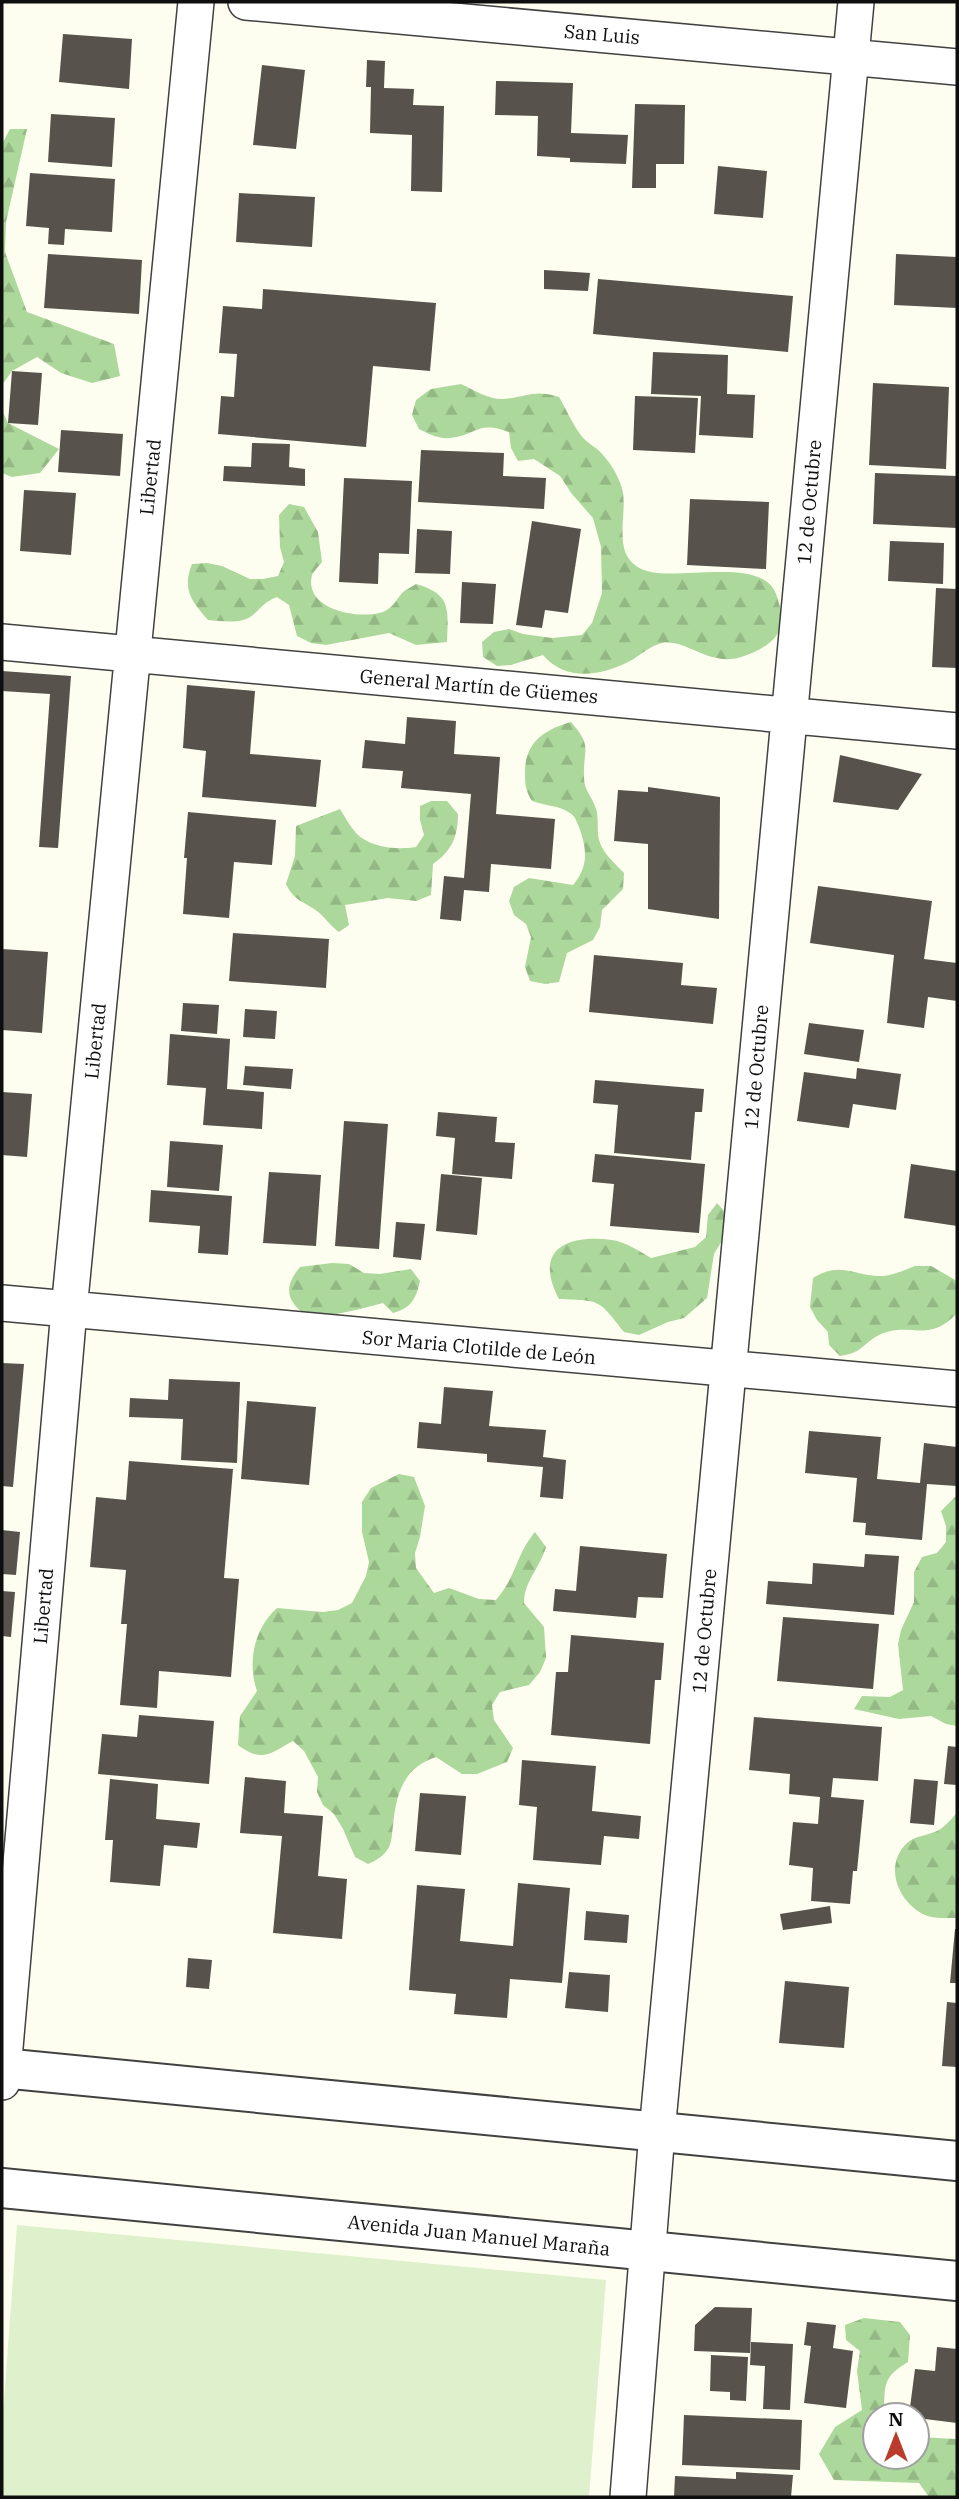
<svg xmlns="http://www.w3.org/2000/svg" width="959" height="2499" viewBox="0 0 959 2499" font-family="'IBM Plex Serif',serif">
	<defs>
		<pattern id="forest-firs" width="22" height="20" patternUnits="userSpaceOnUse" patternTransform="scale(1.75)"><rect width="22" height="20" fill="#acd89b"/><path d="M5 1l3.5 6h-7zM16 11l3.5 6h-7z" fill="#93b884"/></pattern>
	</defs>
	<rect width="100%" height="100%" fill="#fefef0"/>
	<!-- forest -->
	<path fill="url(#forest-firs)" d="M10,129H27L6,222L5,252L27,312L114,344L120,376L92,383L61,373L37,357L12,371L2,385V144Z
		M461,384C474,390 489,400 504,399C528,397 533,389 559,397C566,409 572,423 580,434C586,443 597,447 603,455C612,465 621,480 623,493C627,520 610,559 647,571C678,581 763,556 776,594C787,624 782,640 752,653C740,658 730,661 717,658C697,655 682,640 662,643C649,646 641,655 630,661C601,676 566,682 543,655L511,665L497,666L483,657L482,642L494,632L509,629L523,634L552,638L582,635L592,623L602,593L601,547L593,518L572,494L560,476L534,459L518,461L511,448L509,432C478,420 477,435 450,438C438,439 429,434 419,429L412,415L416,400L431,389Z
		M2,410L8,423L59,449L40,473L12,477L2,473Z
		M289,504L304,507L318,532L322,562C319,566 314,571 312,575C303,610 360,620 383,612C393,608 396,600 402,593C406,589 412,587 416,584C452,594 448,610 447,642L416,645L389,633L326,645L311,643L297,636L289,605L277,597C264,602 263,606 254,614C243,625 222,621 208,620C191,601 182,589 192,564L207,563L222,566L250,579H263L278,576L284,562L280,547L279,515Z
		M571,722C593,747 583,748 584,777C584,790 591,795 595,806C599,815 597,824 598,833C599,851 613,861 624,873L623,889L602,910L600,927L593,940L567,953L559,982L545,984L530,981L525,967L531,937L526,924L514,915L509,901L514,887L529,878L573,885C589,866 587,849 579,827C576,821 576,817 570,813C559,805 545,806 532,801C525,790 525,783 525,770C526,741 546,729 571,722Z
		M431,801H447L458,814C458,836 452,851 433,864L431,895L416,901L388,898L345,905L349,925L339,932C330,926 325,917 317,911C302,900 295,902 286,884L295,856L296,826L340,809C345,817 350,826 356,833C370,848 397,850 416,847L424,835L420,820V806Z
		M717,1203L728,1215L729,1229L714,1254L707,1298L684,1318L668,1322L639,1335L624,1332C598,1299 602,1301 559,1299C533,1250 566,1234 612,1240C626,1242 639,1251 651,1258L695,1247L706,1237L708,1215Z
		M332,1263L349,1264L364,1273L380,1274L411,1269L420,1281C416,1299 411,1308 393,1313L383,1303C367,1307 323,1320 308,1315C301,1313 296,1307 292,1301C285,1288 292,1277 300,1267Z
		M915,1266H931L957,1281V1313C928,1345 910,1320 879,1335C862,1344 863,1353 840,1356L829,1345L828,1332L817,1320L810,1307L813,1278C842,1260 854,1277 883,1276C894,1275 905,1270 915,1266Z
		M399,1474L414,1477L425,1506L420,1537L415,1553L416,1568L434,1593L449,1588L479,1599L496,1600C517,1576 516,1554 535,1532L546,1547C540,1568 524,1581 524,1603L544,1627L546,1658L540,1672L529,1685L500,1692L492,1705L494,1720L513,1748L507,1762L477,1774H462L436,1757C403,1768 396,1794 393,1826C392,1832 392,1841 389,1847C384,1856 377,1860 368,1864L355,1857L343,1829L334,1814L323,1805L317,1792L318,1777L304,1751L293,1741C269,1754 262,1763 238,1745L240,1716L257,1691C247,1662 254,1629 277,1608L323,1612L338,1610L352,1603L366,1576L369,1562L362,1532V1502L371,1488Z
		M955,1497H957V1726L946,1724L931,1716L899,1719L854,1709L862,1696L890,1697L903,1690L898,1644L901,1630L914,1602V1572L922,1557L937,1553L946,1542V1526L941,1511Z
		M957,1813V1918C948,1918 934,1919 925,1915C898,1902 883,1866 907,1843C916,1835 927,1836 937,1831C944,1828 951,1819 957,1813Z
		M864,2318L900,2322L910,2335L908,2362C883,2377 885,2384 884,2411L886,2415H875V2457H917V2437L957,2439V2497H929L919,2483L834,2480L819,2454L835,2427L862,2410L857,2371L860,2351L846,2340L845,2325Z"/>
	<!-- pitch -->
	<path fill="#def0cc" d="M17,2225L606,2280L589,2497H2V2427Z"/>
	<!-- building -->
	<path fill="#57524b" d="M63,34L132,39L129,89L59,82Z
		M367,60L385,61L384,88L414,89L413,105L444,106L442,192L411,191L412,135L370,133L371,87H366Z
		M262,65L305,70L296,149L253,145Z
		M496,81L573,83L571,133L628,135L626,164L570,162V158L537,156L538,116L495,115Z
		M635,104L685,105L684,164H656V188H632Z
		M51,114L115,118L112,167L48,162Z
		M718,166L767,171L763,218L714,214Z
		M30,173L115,179L112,232L65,229L64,245L48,244L49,228L26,226Z
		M239,193L315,197L312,247L236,242Z
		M48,254L142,260L139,314L44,308Z
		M896,254L957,257V308L894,305Z
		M544,270L590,273L588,291L544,289Z
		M598,279L793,296L788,352L593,334Z
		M263,289L436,303L430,371L373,366L366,447L218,434L221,396L234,397L237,354L219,353L223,306L262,309Z
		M653,352L728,355L727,394L755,395L753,438L699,435L701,396L651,394Z
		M12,371L42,373L38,425L8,423Z
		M873,383L949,387L946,469L869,465Z
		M635,396L698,398L695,453L633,450Z
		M61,430L123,434L120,476L58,472Z
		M252,443L290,444L289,467L305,469V486L223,481L224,466L251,467Z
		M421,450L504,453L503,476L546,478L544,509L418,502Z
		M875,473L957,476V528L873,524Z
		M344,478L412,481L409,554L379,553L378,584L339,582Z
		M24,490L76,493L71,555L20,551Z
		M690,499L769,502L766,569L687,565Z
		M532,521L581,529L568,613L545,610L542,628L516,625Z
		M417,529L452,531L450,574L415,573Z
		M890,541L944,543L943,584L888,581Z
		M462,582L496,584L493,624L460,623Z
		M936,588L957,589V668L932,667Z
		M2,671L71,676L58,848L39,847L50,694L2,691Z
		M187,685L255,691L250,754L321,760L316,807L202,797L206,751L183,748Z
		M407,717L456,721L454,754L500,757L496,814L555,819L551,869L491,864L489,892L464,890L461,921L440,919L444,876L464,878L471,794L401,788L403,771L362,768L365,740L405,744Z
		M840,755L922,774L898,810L833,802Z
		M648,787L720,797L719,919L648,909V844L614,841L618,790L648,792Z
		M188,812L276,820L272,865L234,862L229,918L183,914L187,858H184Z
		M818,886L932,901L924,959L957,963V1001L928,997L924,1028L887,1023L894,955L810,943Z
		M233,933L329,939L326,988L229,981Z
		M2,949L48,952L42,1033L2,1030Z
		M594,955L683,963L681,985L717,988L713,1024L589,1012Z
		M183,1003L219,1005L217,1034L181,1031Z
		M245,1009L277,1011L275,1039L243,1037Z
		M809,1023L864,1030L859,1062L804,1054Z
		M170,1034L230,1039L227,1089L264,1092L262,1129L203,1125L206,1088L167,1085Z
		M245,1066L293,1069L291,1089L243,1085Z
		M857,1068L901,1074L896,1110L853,1104L849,1128L797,1121L804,1072L856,1079Z
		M595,1080L704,1089L702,1112H695L691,1160L614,1153L618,1105L593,1103Z
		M2,1092L32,1094L27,1157L2,1155Z
		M438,1112L497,1117L495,1142L515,1143L512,1179L452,1174L455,1138L436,1136Z
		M344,1121L388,1124L379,1249L335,1246Z
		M170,1141L223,1145L219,1191L167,1187Z
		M595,1154L705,1164L699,1233L610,1226L614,1184L592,1182Z
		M911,1164L957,1171V1226L904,1218Z
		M269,1172L321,1175L316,1246L263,1243Z
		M441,1174L482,1178L477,1235L436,1231Z
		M151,1190L232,1196L228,1255L198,1253L200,1226L149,1222Z
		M396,1222L425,1224L421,1260L393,1257Z
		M2,1363L24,1364L13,1487L2,1486Z
		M169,1379L240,1382L237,1463L181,1460L183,1419L129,1417L130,1398L168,1400Z
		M444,1387L493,1391L489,1426L546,1430L543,1457L566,1460L563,1499L540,1497L543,1467L487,1462V1454L417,1448L419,1422L441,1424Z
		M247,1401L316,1407L309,1485L241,1479Z
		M809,1431L881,1437L877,1479L920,1483L924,1443L957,1447V1486L927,1484L922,1540L865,1535L866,1523L853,1522L857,1478L805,1473Z
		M129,1461L233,1469L224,1578L239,1579L231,1677L159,1671L157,1708L120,1705L127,1624H121L126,1570L90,1567L96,1497L126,1500Z
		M2,1530L20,1532L16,1575L2,1574Z
		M580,1546L667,1554L663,1598L638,1597L636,1618L553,1611L555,1589L576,1591Z
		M865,1554L899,1556L894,1615L766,1604L768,1581L812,1584L813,1563L864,1567Z
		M2,1591L15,1592L11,1637L2,1636Z
		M783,1617L879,1624L873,1689L777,1681Z
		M571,1635L664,1643L661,1680H655L650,1744L551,1735L556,1672H568Z
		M139,1715L214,1721L209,1784L98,1774L102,1734L137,1737Z
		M754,1717L882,1727L878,1781L833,1778L831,1797L864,1800L857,1871H853L850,1904L811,1901L813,1868L789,1865L793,1822L818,1824L820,1797L789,1794L790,1774L749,1770Z
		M948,1746L957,1747V1785L944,1784Z
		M522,1760L596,1766L592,1811L641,1816L639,1839L604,1836L601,1865L533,1860L537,1807L519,1805Z
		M245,1777L286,1781L284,1813L323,1816L318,1876L347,1879L342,1939L273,1933L282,1836L240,1833Z
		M110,1779L158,1784L156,1819L200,1823L197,1848L164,1845L160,1886L110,1882L113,1840H105Z
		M914,1779L938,1781L934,1825L910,1823Z
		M420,1793L466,1796L461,1855L415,1851Z
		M518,1883L570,1888L562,1983L510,1979L507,2018L454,2014L456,1994L409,1990L417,1885L465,1889L460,1941L513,1946Z
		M830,1906L832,1923L783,1930L780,1914Z
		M586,1911L629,1915L627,1943L584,1940Z
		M955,1929H957V1983H950Z
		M188,1958L212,1960L209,1989L186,1987Z
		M569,1972L610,1975L608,2012L565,2008Z
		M785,1981L849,1987L844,2048L779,2043Z
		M947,2002L957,2003V2067L942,2066Z
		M715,2307L752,2308L750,2353L694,2351L695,2325Z
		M807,2322L836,2325L833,2348L853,2351L846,2408L804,2403L811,2346L804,2345Z
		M751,2342L793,2344L790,2410L763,2409L765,2366L750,2365Z
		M937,2347L957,2349V2423L917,2418V2415H909L915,2369L935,2371Z
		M711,2355L748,2357L746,2401L730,2400V2392L710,2391Z
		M684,2415L802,2420L800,2470L682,2465Z
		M736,2472L793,2475L791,2497H674L675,2476L736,2479Z"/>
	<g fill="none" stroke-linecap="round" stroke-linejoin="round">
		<!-- minor casing -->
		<g stroke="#414141" stroke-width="38">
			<path id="minor" d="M246,2L957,67
				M2,642L957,731
				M2,1303L957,1389
				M2,2082L69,1310L196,2
				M628,2497L657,2132L856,2"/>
		</g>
		<!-- tertiary casing -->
		<g stroke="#414141" stroke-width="42">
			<path id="tertiary" d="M2,2068L957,2161
				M2,2188L957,2281"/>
		</g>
		<!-- minor -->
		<use href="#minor" stroke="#fff" stroke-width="35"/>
		<!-- tertiary -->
		<use href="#tertiary" stroke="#fff" stroke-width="38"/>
	</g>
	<g text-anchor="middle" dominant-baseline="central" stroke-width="7" stroke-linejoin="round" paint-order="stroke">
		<!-- street labels -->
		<g font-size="19" fill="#0e0e0e" stroke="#fff">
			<text transform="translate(602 34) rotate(5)">San Luis</text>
			<text transform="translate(150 477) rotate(-84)">Libertad</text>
			<text transform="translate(809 502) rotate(-85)">12 de Octubre</text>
			<text transform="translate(479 686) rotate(5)">General Martín de Güemes</text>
			<text transform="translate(95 1041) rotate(-84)">Libertad</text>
			<text transform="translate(756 1067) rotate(-85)">12 de Octubre</text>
			<text transform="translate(479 1347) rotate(5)">Sor Maria Clotilde de León</text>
			<text transform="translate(43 1606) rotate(-85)">Libertad</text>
			<text transform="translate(704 1631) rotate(-85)">12 de Octubre</text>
			<text transform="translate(479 2235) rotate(6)">Avenida Juan Manuel Maraña</text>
		</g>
	</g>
	<!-- border -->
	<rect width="959" height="2499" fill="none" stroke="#0e0e0e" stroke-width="7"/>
	<!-- north arrow -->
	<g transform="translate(896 2436)"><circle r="33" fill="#ffffff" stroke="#9f9f9f" stroke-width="2"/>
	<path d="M0-5L12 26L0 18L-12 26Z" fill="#ba3b2b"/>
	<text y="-10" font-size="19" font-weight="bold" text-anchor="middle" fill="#0e0e0e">N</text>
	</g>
</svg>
